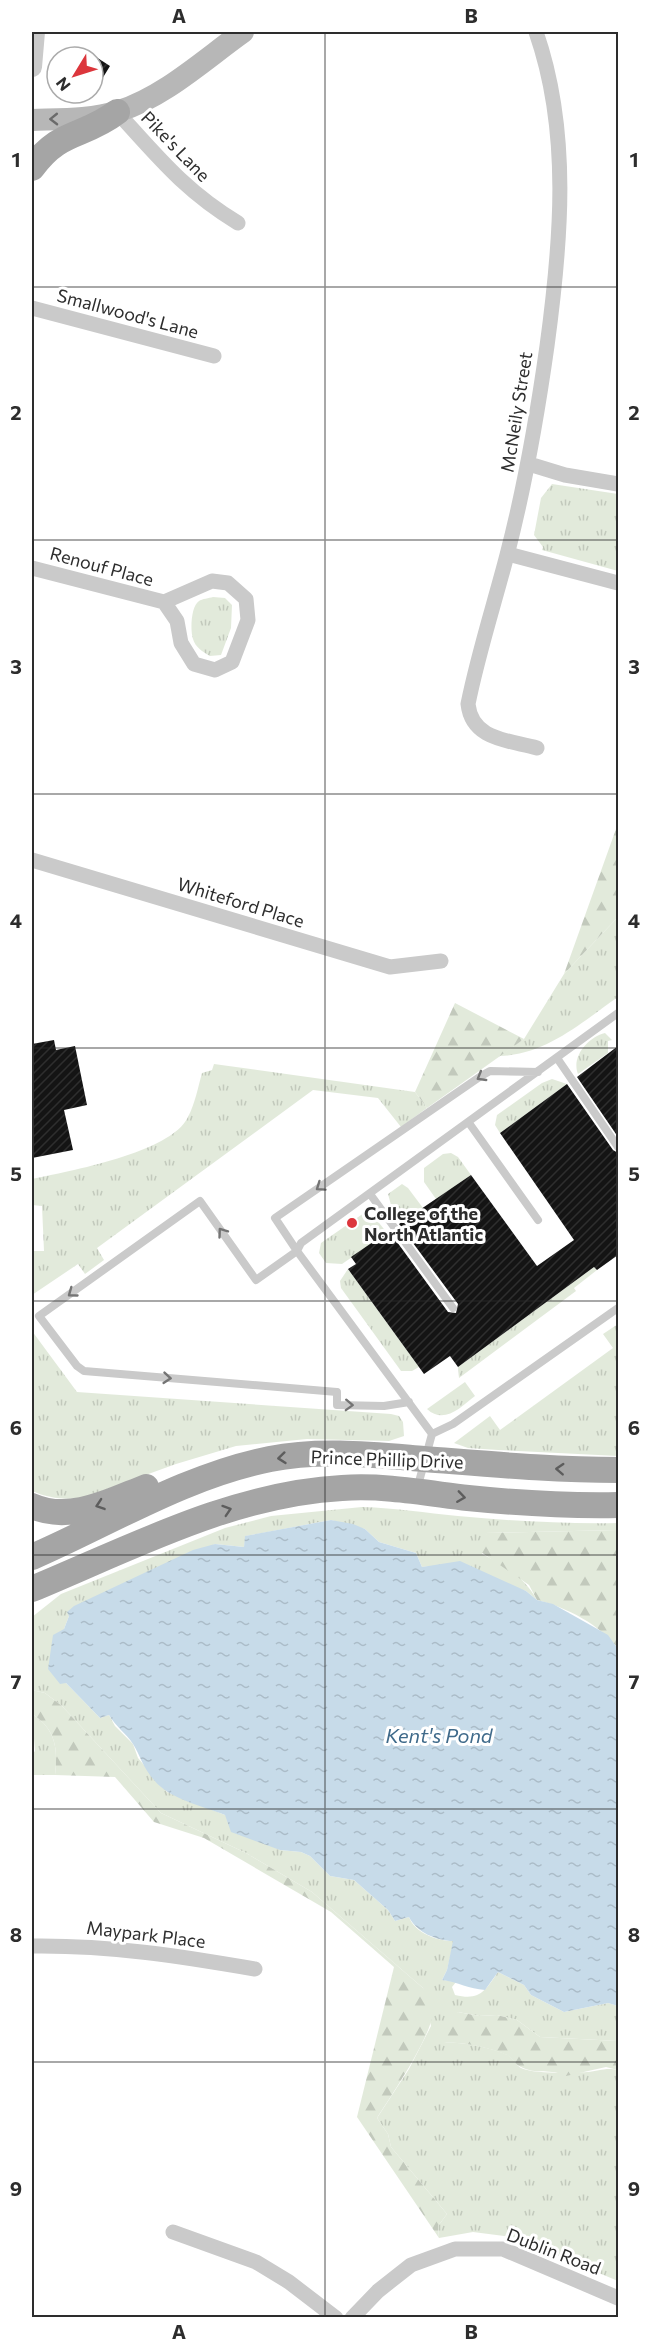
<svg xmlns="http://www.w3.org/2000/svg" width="650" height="2349" viewBox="0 0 650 2349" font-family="Commissioner,sans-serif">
	<defs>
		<pattern id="grass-tufts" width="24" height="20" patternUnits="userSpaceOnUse" patternTransform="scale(1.5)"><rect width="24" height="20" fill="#e2eadb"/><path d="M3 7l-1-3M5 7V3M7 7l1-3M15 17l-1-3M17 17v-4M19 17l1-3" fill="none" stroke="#c2c9bc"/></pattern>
		<pattern id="forest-firs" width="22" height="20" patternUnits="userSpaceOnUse" patternTransform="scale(1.5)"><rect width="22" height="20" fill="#e2eadb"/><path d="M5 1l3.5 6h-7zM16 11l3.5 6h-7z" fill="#c2c9bc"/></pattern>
		<pattern id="water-ripples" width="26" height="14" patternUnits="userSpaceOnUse" patternTransform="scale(1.5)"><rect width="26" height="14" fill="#c7dbe9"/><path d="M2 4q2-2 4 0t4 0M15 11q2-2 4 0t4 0" fill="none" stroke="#abbcc8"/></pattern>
		<pattern id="building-hatch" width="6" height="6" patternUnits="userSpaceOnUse" patternTransform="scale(1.5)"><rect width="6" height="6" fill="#141414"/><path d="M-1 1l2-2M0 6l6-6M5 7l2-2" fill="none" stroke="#2e2e2e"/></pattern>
	</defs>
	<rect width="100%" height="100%" fill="#fff"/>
	<!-- grass -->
	<path fill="url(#grass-tufts)" d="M552,484L618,494V571L542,550L543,547L534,535L541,498Z
		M213,597L225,598L232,605L231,628L221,655L210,656C203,652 195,647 193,639C190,630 191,606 199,601C202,599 209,598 213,597Z
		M618,917V997C582,1022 546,1055 499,1056L524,1039L564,974Z
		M605,1033L612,1040L608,1041V1053L578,1074C571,1057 588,1037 605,1033Z
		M214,1064L415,1092L427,1108L401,1127L378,1098L313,1090L97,1248L104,1260L85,1274L78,1264L32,1295V1251H44L42,1206L32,1205V1179C69,1171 171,1153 188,1117C195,1104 198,1087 202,1073L212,1070Z
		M552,1079L567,1084L500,1133L495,1125L497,1115L542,1083Z
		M451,1153L458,1157L471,1175L436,1199L424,1182V1168L443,1154Z
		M402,1184L408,1188L423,1208L403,1222L391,1205L388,1194Z
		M364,1213L376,1219L387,1233L342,1264L326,1263L319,1253L321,1243Z
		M594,1267L597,1270L574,1288L576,1291L459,1378L458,1367Z
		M348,1269L419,1367L412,1371H401L341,1288L340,1281Z
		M618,1324V1456L498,1450L468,1448L454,1443L490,1416L500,1430L613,1348L603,1334Z
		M32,1331L77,1392L391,1414L399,1416L403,1422L404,1436L389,1441L307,1439L236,1446L176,1464L82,1498C64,1500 48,1498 32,1491Z
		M465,1382L475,1396C461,1407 444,1425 427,1409Z
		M362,1507C397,1508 425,1513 458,1516C512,1521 565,1524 618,1523V1530L485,1533L492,1538L482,1554C505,1565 525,1578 537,1600L526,1591L433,1566L422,1567L416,1553L379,1542L365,1529L331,1520L246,1536L244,1547L215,1544L69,1616L64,1629L66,1683L100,1718L109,1715L115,1726L133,1744L138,1758L167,1792L225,1815L280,1850L301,1852L310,1856L330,1876L354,1880L388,1910L395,1921L409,1917C415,1933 437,1941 454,1941L447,1970L442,1980L456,1982L452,1987L455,1995C480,2001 485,1991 498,1972L524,1985L531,1995L564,2012L608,2003L618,2006V2041L540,2037L517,2020L497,2015L479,2016L458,2012L444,2043C460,2041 493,2048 508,2055C513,2058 516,2065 521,2068C533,2074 572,2073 587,2072C599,2071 606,2067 618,2070V2281L513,2237L473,2232L439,2238L438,2226L447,2214L391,2147L388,2134L377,2118L409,2069L431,2026L423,1988L312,1892L246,1853L161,1813L62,1706L45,1693L32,1690V1617L61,1594L225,1528L271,1516Z
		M32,1714C56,1729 58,1749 55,1775H32V1755L35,1751Z"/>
	<!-- forest -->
	<path fill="url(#forest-firs)" d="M618,828V917L564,974L616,829Z
		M455,1003L524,1039L427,1108L415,1092Z
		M618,1530V1649C601,1625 566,1607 537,1600L529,1585L468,1543L491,1538L484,1533Z
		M32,1690L45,1693L62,1706L161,1813L246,1853L312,1892L423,1988C426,1993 432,1999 433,2004C439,2027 390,2097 377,2118L388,2134L391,2147L447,2214L438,2226L439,2238L357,2117L394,1967L331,1912L204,1838L154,1822L115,1777L55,1775C58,1749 56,1729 32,1714Z
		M458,2012L479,2016L497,2015L517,2020L540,2037L618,2041V2070L606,2067L566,2076C552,2068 535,2075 521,2067C515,2065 513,2058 507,2055C492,2048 460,2041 444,2043C441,2030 447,2020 458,2012Z"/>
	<!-- water -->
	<path fill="url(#water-ripples)" d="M331,1520L353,1524L365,1529L379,1542L416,1553L422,1567L460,1561L526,1591L537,1600L553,1604L608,1635L618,1649V2006L608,2003L564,2012L531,1995L524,1985L498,1972L485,1990C469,1989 458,1982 442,1980L447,1970L453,1941C437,1941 416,1932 409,1917L395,1921L388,1910L354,1880L330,1876L310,1856L301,1852L280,1850L231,1832L225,1815C203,1806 169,1799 154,1780C143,1768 140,1755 133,1744C126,1733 116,1727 109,1715L100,1718L66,1683L60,1684L48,1669L53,1635L64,1629L69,1616L67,1612L74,1606L193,1550L215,1544L244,1547L245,1536Z"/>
	<!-- building -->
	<path fill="url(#building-hatch)" d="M93,55L110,66L93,94Z
		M54,1040L56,1050L75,1046L87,1105L64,1110L73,1150L32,1158V1044Z
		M618,1046V1137L577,1077Z
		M567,1084L613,1150L618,1153V1255L597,1270L594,1267L458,1367L450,1356L424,1374L348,1269L356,1264L351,1257L389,1231L448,1312L456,1313L458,1304L399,1224L471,1175L537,1266L574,1240L500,1133Z"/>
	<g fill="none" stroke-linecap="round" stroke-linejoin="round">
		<!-- service -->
		<path stroke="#cacaca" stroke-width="8" d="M557,1058L618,1147
			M469,1123L538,1220
			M370,1194L453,1308
			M409,1402L384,1406L337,1405V1392L84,1371L77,1366L39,1316L200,1201L256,1280L297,1251L275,1218L481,1076L490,1071L538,1072
			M432,1434L297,1251L301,1243L618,1013
			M417,1489L432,1434L453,1424L618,1308"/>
		<!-- minor -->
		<path stroke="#cacaca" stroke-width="15" d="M536,32C571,132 561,243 547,346C537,417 525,486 507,555C494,605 478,654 468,704C472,740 508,740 537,748
			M117,112C158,157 185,191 238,223
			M32,308L214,356
			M529,464L565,475L618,484
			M508,554L618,583
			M32,568L164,602L212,581L228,583L246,599L248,620L232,662L215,670L194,664L181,643L177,621L164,602
			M32,860L390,967L441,961
			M32,1946C109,1945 179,1956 255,1969
			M173,2232L256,2262L289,2282L336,2318
			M352,2318L378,2291L411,2265L455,2249H503L618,2298"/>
		<!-- tertiary -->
		<path stroke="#cacaca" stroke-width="20" d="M32,67L35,32"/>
		<!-- secondary -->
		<path stroke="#b7b7b7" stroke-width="22" d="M32,120C61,119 90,120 119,111C164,97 205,59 243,32"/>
		<!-- primary -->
		<path stroke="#a5a5a5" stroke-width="26" d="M32,168C60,129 83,138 117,112
			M32,1506C70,1523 110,1501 146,1487
			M32,1557C110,1523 185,1476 270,1459C320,1449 374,1455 424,1459C489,1464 553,1470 618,1470
			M32,1589C131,1548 232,1494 342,1488C384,1485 426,1493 468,1498C518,1503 568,1506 618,1505"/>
	</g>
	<!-- one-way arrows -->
	<defs><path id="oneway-chevron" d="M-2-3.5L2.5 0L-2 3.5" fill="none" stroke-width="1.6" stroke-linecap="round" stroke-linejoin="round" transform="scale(1.5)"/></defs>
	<use stroke="#6b6b6b" href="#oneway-chevron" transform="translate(54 119) rotate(179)"/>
	<g stroke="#747474">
		<use href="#oneway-chevron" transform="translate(481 1077) rotate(149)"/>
		<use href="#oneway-chevron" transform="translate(320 1187) rotate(145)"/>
		<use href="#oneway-chevron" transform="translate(222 1232) rotate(-126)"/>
		<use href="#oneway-chevron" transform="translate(72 1293) rotate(144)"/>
		<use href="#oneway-chevron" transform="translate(167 1378) rotate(5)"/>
		<use href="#oneway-chevron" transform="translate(349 1405) rotate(2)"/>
	</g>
	<g stroke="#5d5d5d">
		<use href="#oneway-chevron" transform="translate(282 1458) rotate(174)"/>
		<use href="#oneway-chevron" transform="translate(560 1469) rotate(-177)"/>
		<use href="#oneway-chevron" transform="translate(461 1497) rotate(8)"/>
		<use href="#oneway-chevron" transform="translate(100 1505) rotate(161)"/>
		<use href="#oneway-chevron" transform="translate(227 1510) rotate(-18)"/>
	</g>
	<!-- grid -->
	<path fill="none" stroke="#2d2d2d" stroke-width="1.5" stroke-opacity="0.55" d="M325,32V2318M32,287H618M32,540H618M32,794H618M32,1048H618M32,1301H618M32,1555H618M32,1809H618M32,2062H618"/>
	<!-- markers -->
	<circle fill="#dc363c" stroke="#fff" stroke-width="2" cx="352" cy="1223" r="6"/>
	<g text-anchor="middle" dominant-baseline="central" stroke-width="6" stroke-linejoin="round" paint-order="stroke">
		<!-- street labels -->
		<g font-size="18" fill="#2d2d2d" stroke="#fff">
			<text transform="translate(176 146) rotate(46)">Pike's Lane</text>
			<text transform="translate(128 313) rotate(15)">Smallwood's Lane</text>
			<text transform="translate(516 412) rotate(-81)">McNeily Street</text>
			<text transform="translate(102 566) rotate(15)">Renouf Place</text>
			<text transform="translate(241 902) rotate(17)">Whiteford Place</text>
			<text transform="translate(387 1459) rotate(2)">Prince Phillip Drive</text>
			<text transform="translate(146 1934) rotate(7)">Maypark Place</text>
			<text transform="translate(554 2251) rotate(21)">Dublin Road</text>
		</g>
		<!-- poi labels -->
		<g font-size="18" font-weight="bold" fill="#2d2d2d" stroke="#fff" text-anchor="start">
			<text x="364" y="1213">College of the<tspan x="364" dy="21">North Atlantic</tspan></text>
		</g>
		<!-- water labels -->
		<g font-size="20" font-style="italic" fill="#3f6a8a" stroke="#fff">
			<text x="439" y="1735">Kent's Pond</text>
		</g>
	</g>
	<!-- border -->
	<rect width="650" height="2349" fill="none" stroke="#ffffff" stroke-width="66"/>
	<!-- north arrow -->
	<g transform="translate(75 75) rotate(232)"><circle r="28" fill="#ffffff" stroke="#ababab" stroke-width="1.5"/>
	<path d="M0-4.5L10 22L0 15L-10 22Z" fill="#dc363c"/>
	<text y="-9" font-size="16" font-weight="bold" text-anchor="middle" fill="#2d2d2d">N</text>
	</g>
	<rect x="33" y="33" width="584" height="2283" fill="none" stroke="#2d2d2d" stroke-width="2"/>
	<g font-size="20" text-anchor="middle" font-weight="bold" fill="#2d2d2d">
		<text x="179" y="23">A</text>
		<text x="471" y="23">B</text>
		<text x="16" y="167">1</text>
		<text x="634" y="167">1</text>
		<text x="16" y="420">2</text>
		<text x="634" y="420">2</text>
		<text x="16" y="674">3</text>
		<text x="634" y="674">3</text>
		<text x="16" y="928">4</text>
		<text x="634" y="928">4</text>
		<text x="16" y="1181">5</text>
		<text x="634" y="1181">5</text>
		<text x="16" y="1435">6</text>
		<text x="634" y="1435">6</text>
		<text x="16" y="1689">7</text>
		<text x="634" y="1689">7</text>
		<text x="16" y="1942">8</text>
		<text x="634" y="1942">8</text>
		<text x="16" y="2196">9</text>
		<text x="634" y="2196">9</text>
		<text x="179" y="2339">A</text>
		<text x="471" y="2339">B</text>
	</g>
</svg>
